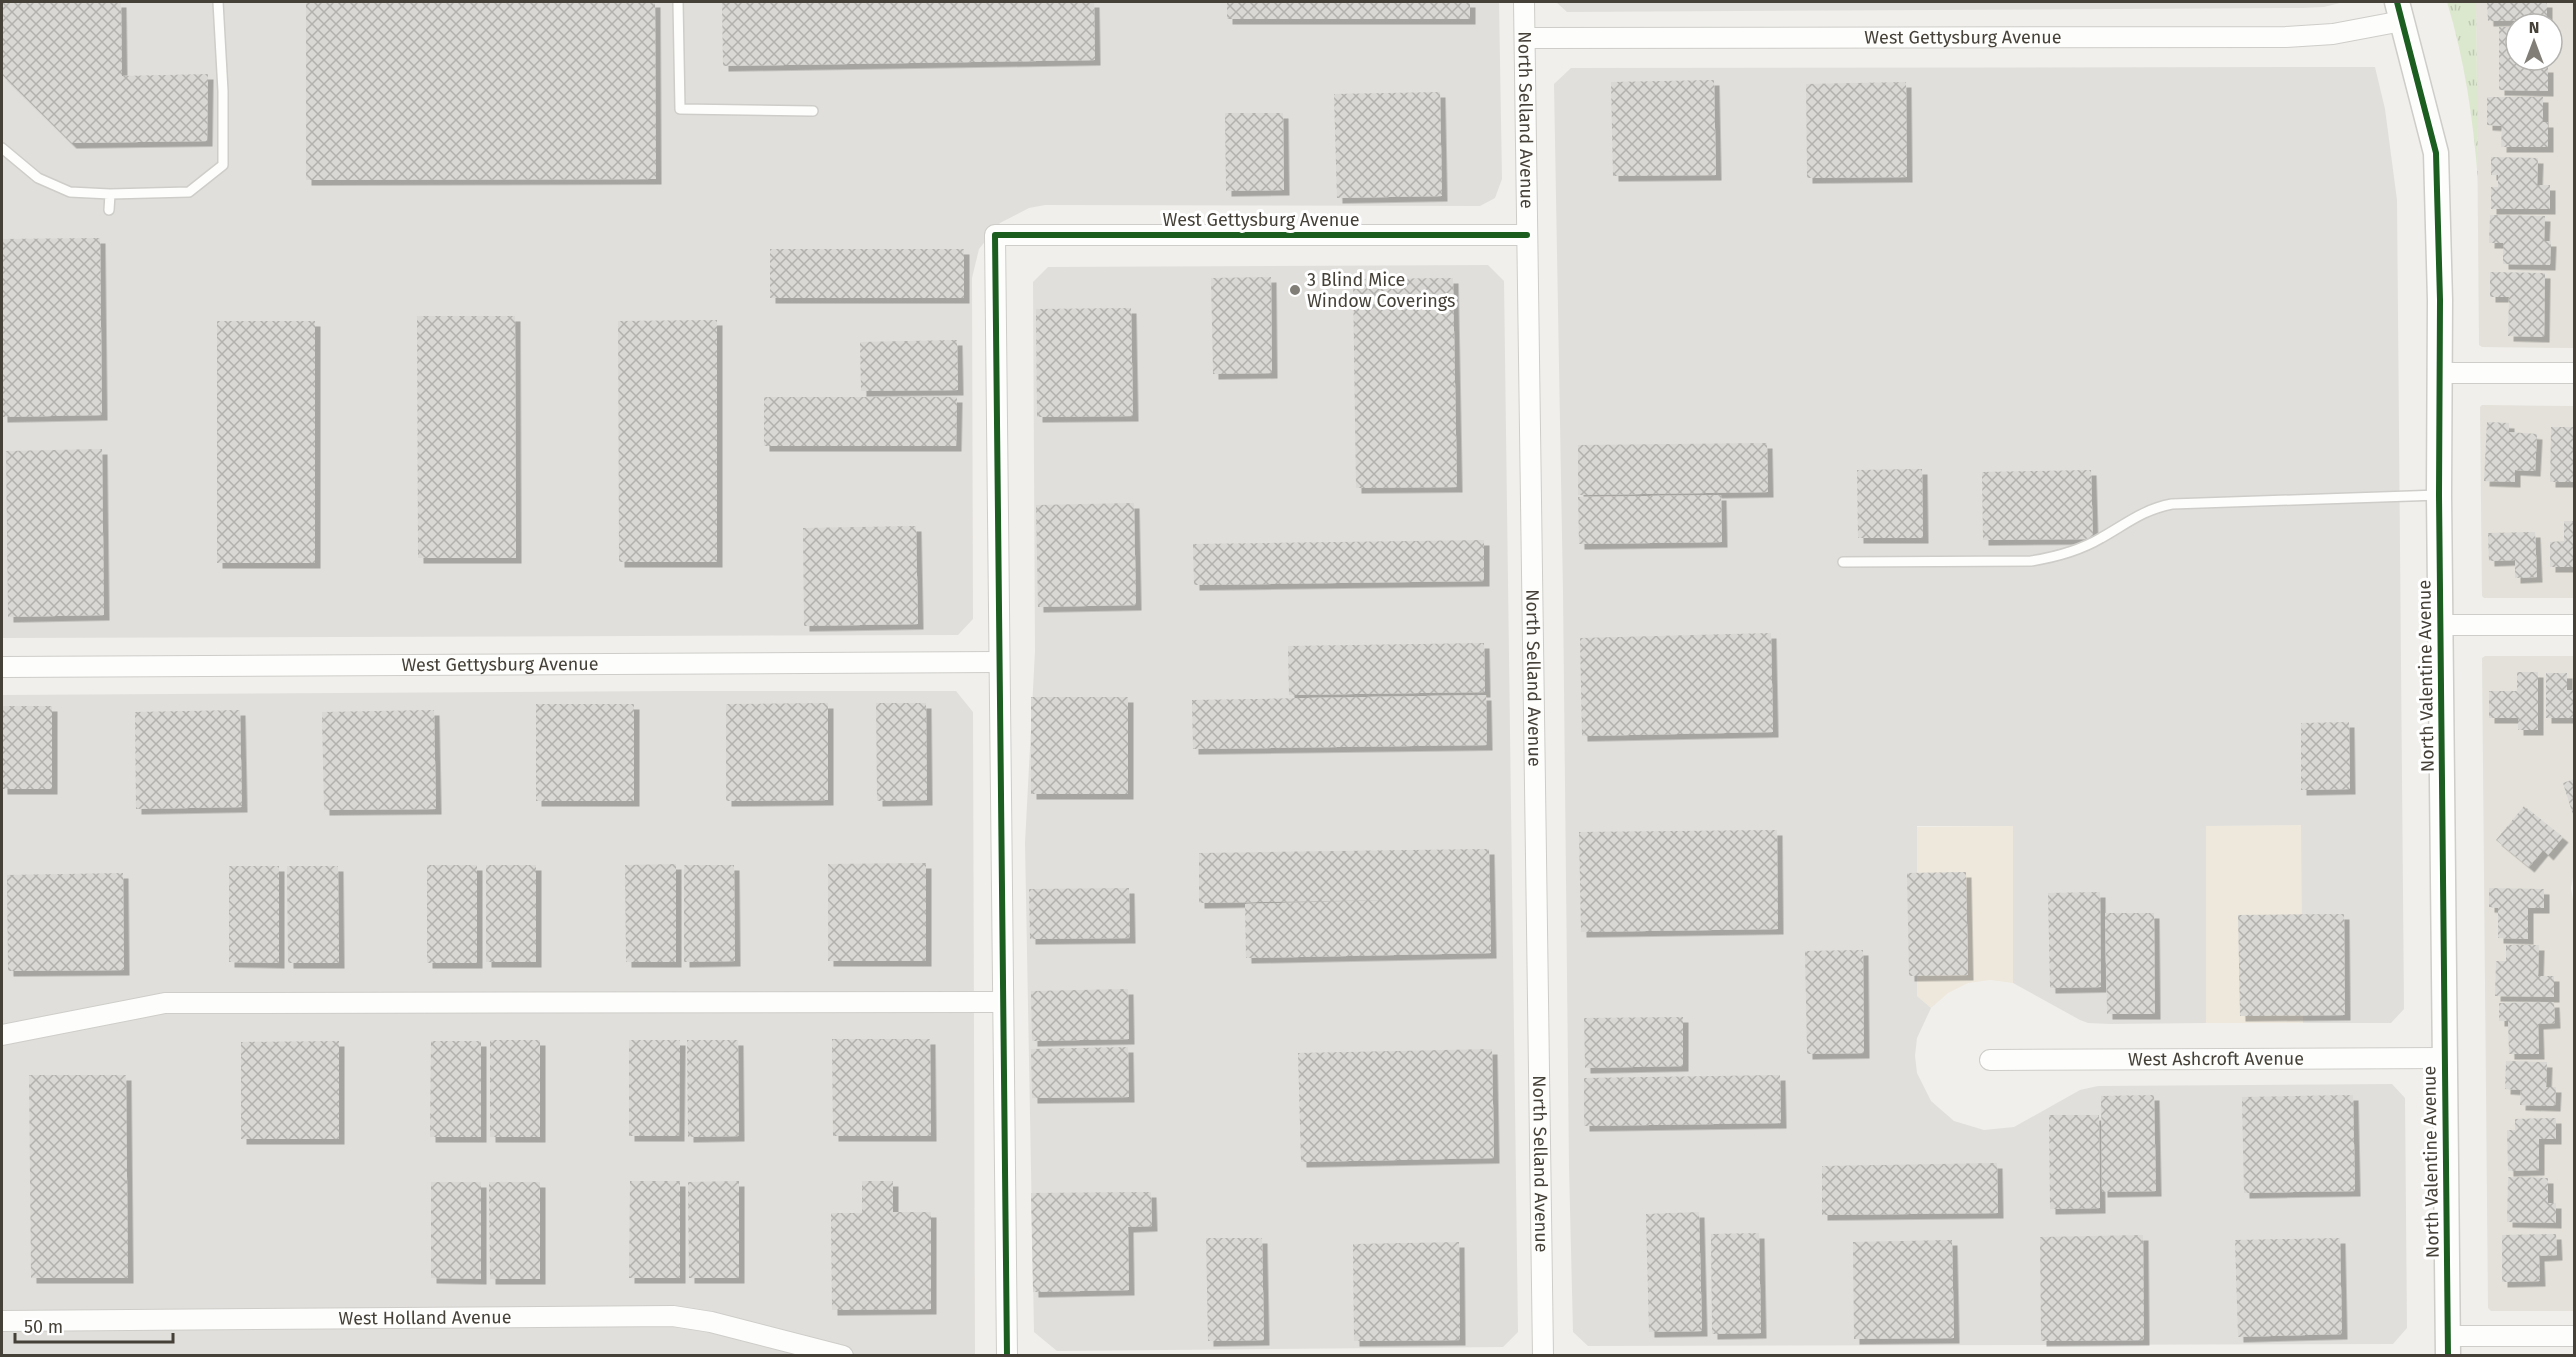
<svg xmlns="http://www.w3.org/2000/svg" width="2576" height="1357" viewBox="0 0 2576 1357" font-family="'Fira Sans',sans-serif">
	<defs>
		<pattern id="grass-tufts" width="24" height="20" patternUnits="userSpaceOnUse" patternTransform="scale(1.5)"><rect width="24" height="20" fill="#dce8ce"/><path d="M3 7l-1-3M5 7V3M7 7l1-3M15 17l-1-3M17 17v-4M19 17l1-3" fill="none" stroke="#bec8b2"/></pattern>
		<pattern id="building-cross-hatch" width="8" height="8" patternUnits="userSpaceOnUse" patternTransform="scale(1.5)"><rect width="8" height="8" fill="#d9d8d4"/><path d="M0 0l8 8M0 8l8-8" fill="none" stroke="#b2b1ad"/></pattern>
		<filter id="shadow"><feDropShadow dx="5.5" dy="5.5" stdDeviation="0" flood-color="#0004"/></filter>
	</defs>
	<rect width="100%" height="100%" fill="#f0efeb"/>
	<!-- residential -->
	<path fill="#e3e1d9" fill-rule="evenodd" d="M2476,2H2574V348L2482,347L2479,345ZM2516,24H2552V60H2516Z
		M2482,405L2574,406V598H2484L2482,596L2480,407Z
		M2485,656H2574V872L2571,888L2574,905V1311H2491L2488,1308L2482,658Z"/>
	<!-- commercial -->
	<path fill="#eee8dc" d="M2302,825L2303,1023H2206L2205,826Z
		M2013,826V983L1990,980L1968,983L1948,993L1931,1008L1917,996L1916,827Z"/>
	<!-- industrial -->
	<path fill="#e1dfdb" d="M2,2H1499L1502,179L1495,198L1480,206L1045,205L1029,208L1000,223L979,249L972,278L973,619L958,635L2,638Z
		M1556,2H2344L2324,7L2302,8L1567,12Z
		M2375,67L2385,109L2397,200L2404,1009L2391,1023H2303L2301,825L2206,826V1023L2110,1024L2088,1023L2080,1020L2013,983V826H1917V996L1931,1008L1917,1038L1915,1056L1917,1073L1931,1101L1954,1121L1984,1130L2014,1127L2080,1090L2098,1086L2392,1084L2405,1098L2407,1328L2393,1344L1588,1346L1573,1332L1569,1168L1563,592L1554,84L1571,68Z
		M1488,265L1504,281L1518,1332L1503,1347L1057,1351L1034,1332L1025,843L1035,651L1033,282L1048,267Z
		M677,691H956L973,712L975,1355H2V695Z"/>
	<!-- grass -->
	<path fill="url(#grass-tufts)" d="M2447,2H2476L2478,180C2473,119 2465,61 2447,2Z"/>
	<!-- building -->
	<path fill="url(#building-cross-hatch)" filter="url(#shadow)" d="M2,2H121L122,76L208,74L207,141L71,143L2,75Z
		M306,2H655L656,179L306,180Z
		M722,2H1094L1095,60L723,66Z
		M1227,2H1470V19H1227Z
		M2487,2H2547V20L2488,21Z
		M2499,27H2516V60H2541V67H2548V91L2499,90Z
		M1714,80L1716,175L1613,176L1611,82Z
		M1906,82L1907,177L1807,178L1806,84Z
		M1440,92L1442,196L1337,198L1334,94Z
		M2487,97H2543V122H2548V147H2501L2502,126L2487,125Z
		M1225,113H1283L1284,190L1226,191Z
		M2491,157L2538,158L2537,185H2550V209H2491V187H2498V175H2491Z
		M2490,215L2545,216L2544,241H2551L2550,265L2503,264V243H2489Z
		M100,238L102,415L2,417V239Z
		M770,249H964V298H770Z
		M2490,272L2545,273L2544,337L2508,336L2509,297H2490Z
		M1271,277L1272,373L1213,374L1211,278Z
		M1453,278L1457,487L1356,488L1353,279Z
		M1131,308L1133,416L1037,417L1036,309Z
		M417,316H515L516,558H418Z
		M717,320V562H619L618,321Z
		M217,321H315V563H217Z
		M957,340L958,390L861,391L860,342Z
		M764,397H957L956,446H764Z
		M2487,422L2509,423V432L2537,434L2535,471L2515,470V482L2484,481Z
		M2551,427H2574V482H2550Z
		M1767,443L1768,492L1578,495V445Z
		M102,449L104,615L8,617L6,451Z
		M1922,469L1923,538H1858L1857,470Z
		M2091,470L2093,539L1983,540L1982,472Z
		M1721,495L1722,542L1579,544L1578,497Z
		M1134,503L1136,605L1038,607L1036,505Z
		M2564,521H2574V567H2550V542L2564,541Z
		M916,526L918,624L804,626L803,528Z
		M2535,532L2537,577L2515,578V560L2489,561L2488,533Z
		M1484,540V581L1194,585L1193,544Z
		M1771,633L1773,732L1582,736L1580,638Z
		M1484,643L1485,692L1289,695L1288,646Z
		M2517,672H2538V730H2518V718H2489V691H2517Z
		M2546,673H2567V690H2574V718H2546Z
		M1486,695L1487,745L1193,749L1192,700Z
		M1031,697H1128V794H1031Z
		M828,703V800L726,801V704Z
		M876,703H926L927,800L877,801Z
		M536,704H634V801H536Z
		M2,706H52V789H2Z
		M240,710L242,807L136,809L135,712Z
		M434,710L436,809L324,810L322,712Z
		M2349,722L2350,789L2301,790V723Z
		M2574,779V818L2563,783Z
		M2524,806L2563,837L2548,855L2543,850L2529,867L2496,840Z
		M1777,830L1778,929L1581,932L1579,832Z
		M1489,849L1491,953L1246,958L1245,904L1389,900L1199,903V853Z
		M926,863V961H828V864Z
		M676,864V962H626L625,865Z
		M427,865H477V963H427Z
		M486,865H536V962H486Z
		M684,865H734L735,961L684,962Z
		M229,866H279V963L229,962Z
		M287,866H338L339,963H288Z
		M1966,872L1968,975L1909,976L1907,873Z
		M123,873L124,970L8,971L7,875Z
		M1129,888L1130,938L1030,939L1029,889Z
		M2489,888L2544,889V908H2528V939L2498,938V908L2489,907Z
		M2100,892L2101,987L2050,988L2048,893Z
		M2105,913H2154L2155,1014H2107Z
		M2344,914L2345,1015L2240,1016L2238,915Z
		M2506,945H2539L2538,976H2554V997L2495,996L2496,961H2506Z
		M1863,950L1864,1053L1807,1054L1805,951Z
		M1128,989L1129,1039L1032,1041L1031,991Z
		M2554,1002L2555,1023L2538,1024L2539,1054H2509L2508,1021H2499V1003Z
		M1683,1017V1066L1585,1068L1584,1018Z
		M832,1039H930L931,1136H833Z
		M490,1040H540V1137H490Z
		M629,1040H680L679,1136H629Z
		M687,1040H738L739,1136L688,1137Z
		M339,1041V1139H241V1042Z
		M431,1041H481V1137H430Z
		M1128,1047L1129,1097L1032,1098L1031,1049Z
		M1492,1049L1494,1158L1301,1162L1298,1053Z
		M2506,1061L2547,1062L2546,1087H2556L2555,1106L2520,1105L2521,1090L2505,1089Z
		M29,1075H126L128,1278H31Z
		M1780,1075L1781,1123L1584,1126V1078Z
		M2154,1095L2156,1191L2102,1192L2101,1096Z
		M2353,1095L2355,1191L2244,1193L2242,1097Z
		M2049,1115H2099L2100,1208L2050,1209Z
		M2556,1118V1139H2539V1170L2508,1171L2507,1130H2515V1119Z
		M1997,1163L1998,1213L1822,1215V1166Z
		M2508,1177L2548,1178V1203H2556V1223L2507,1222Z
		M630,1181H680V1278H629Z
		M739,1181V1278H689L688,1182Z
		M862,1181H893V1212H931V1309L832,1310L831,1213H862Z
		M431,1182H481V1279L431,1278Z
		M489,1182H540V1279H490Z
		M1151,1192L1152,1226L1128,1227L1129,1290L1033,1292L1031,1193Z
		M1699,1212L1702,1331L1649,1332L1646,1214Z
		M1759,1233L1761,1333L1712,1334L1711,1234Z
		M2556,1234L2557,1255L2539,1256L2540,1281L2502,1282V1235Z
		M2143,1235L2144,1340L2041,1341L2040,1237Z
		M1206,1238H1262L1264,1340L1208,1341Z
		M2340,1238L2342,1334L2238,1337L2235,1240Z
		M1952,1240L1954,1338L1854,1339L1853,1242Z
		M1459,1242L1460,1340L1354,1341L1353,1244Z"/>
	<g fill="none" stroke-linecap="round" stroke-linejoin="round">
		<!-- service casing -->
		<g stroke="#cecdc9" stroke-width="12">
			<path id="service" d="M678,2L680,109L813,111
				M2,148L38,178L70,192L110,194
				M109,210L110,194L189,192L223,165V91L218,2
				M1843,562L2031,561C2056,557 2079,551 2101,538C2126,524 2144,509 2172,504L2439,495"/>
		</g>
		<!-- minor casing -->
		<g stroke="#cecdc9" stroke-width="22">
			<g id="minor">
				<path id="s1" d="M1524,2L1543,1356"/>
				<path id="s2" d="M1525,38L2286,37L2333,34L2402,21"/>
				<path d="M2441,373H2574"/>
				<path d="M2441,625H2574"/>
				<path id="s3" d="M2,667L999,662"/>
				<path d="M2,1035L165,1003L1003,1002"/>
				<path id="s4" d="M1990,1060L2445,1058"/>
				<path id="s5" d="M2,1321L673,1316L711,1322L843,1356"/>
				<path d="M2448,1336H2574"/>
				<path d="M1007,1356L995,235H1527"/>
			</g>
		</g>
		<!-- tertiary casing -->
		<g stroke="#cecdc9" stroke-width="27">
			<path id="tertiary" d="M2397,2L2436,153L2440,300L2439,495L2448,1356"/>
		</g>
		<!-- service -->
		<use href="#service" stroke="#fdfdfc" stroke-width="9"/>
		<!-- minor -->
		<use href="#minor" stroke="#fdfdfc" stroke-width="20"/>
		<!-- tertiary -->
		<use href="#tertiary" stroke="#fdfdfc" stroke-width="24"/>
		<!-- cycleway casing -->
		<g stroke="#fff" stroke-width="10">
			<path id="cycleway" d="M2397,2L2436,153L2440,300L2439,495L2448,1356
				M1007,1356L995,235H1527"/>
		</g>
		<!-- cycleway -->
		<use href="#cycleway" stroke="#1b5e20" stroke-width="6"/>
	</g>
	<!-- markers -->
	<circle fill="#817e77" stroke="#fff" stroke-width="2" cx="1295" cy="290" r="6"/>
	<g text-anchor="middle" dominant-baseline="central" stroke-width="6" stroke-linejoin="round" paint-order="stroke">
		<!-- street labels -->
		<g font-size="18" fill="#454138" stroke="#fff">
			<text stroke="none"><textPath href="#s2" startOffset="438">West Gettysburg Avenue</textPath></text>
			<text stroke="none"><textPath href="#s1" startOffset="118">North Selland Avenue</textPath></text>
			<text x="1261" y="220">West Gettysburg Avenue</text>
			<text stroke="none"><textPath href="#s3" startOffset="498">West Gettysburg Avenue</textPath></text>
			<text transform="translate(2426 676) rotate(-91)">North Valentine Avenue</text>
			<text stroke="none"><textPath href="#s1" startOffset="676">North Selland Avenue</textPath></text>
			<text stroke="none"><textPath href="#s4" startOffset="226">West Ashcroft Avenue</textPath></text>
			<text transform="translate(2431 1162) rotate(-91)">North Valentine Avenue</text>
			<text stroke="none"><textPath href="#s1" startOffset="1162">North Selland Avenue</textPath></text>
			<text stroke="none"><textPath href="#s5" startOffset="423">West Holland Avenue</textPath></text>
		</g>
		<!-- poi labels -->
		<g font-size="18" fill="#454138" stroke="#fff" text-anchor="start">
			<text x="1307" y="280">3 Blind Mice<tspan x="1307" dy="21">Window Coverings</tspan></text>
		</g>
	</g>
	<!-- border -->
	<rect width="2576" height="1357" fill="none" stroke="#454138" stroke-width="6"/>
	<!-- north arrow -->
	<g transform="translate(2534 42)"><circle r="28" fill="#ffffff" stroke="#b5b3af" stroke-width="1.5"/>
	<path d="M0-4.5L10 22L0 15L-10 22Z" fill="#817e77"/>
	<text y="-9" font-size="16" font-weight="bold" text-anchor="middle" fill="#454138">N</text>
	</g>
	<!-- scale -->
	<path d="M15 1333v9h158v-9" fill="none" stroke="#454138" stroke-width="3"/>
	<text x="24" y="1333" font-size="18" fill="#454138" stroke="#ffffff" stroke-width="4.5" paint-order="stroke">50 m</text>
</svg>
